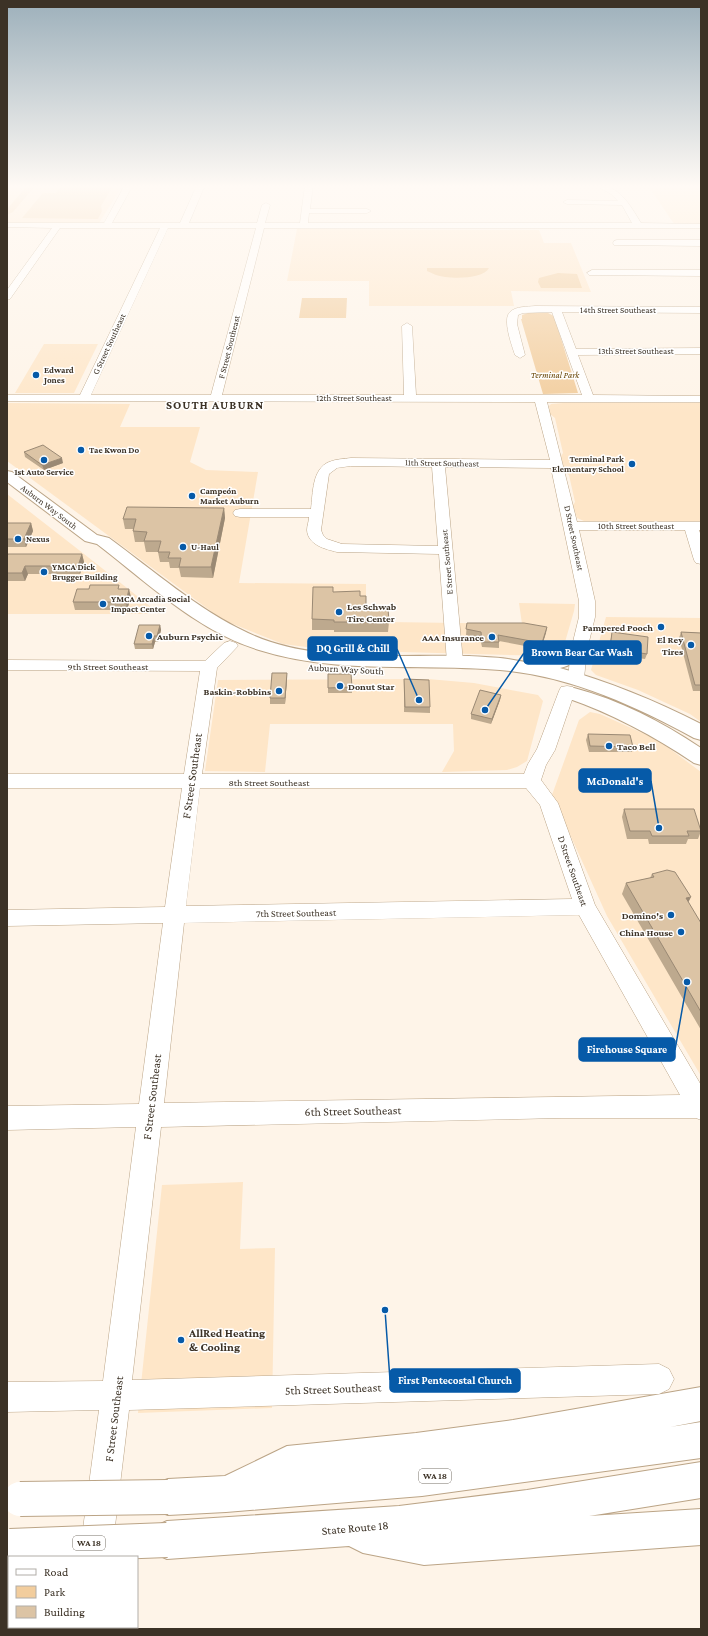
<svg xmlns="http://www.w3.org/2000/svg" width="708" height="1636" viewBox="0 0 708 1636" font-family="'Crimson Pro',serif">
	<rect width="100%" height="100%" fill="#fef4e8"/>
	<!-- built -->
	<path fill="#fee6c8" d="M7,185H123L99,223H7Z
		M648,185H701V224H674Z
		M297,229L539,230L544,243H571L591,292L511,291L514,306H369V281H287Z
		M44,344H98L74,393H15Z
		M7,403L130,404L120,427H200L190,462L206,470L258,472L239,583L366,584V618L388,622L522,624L519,603L575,604L574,611L563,649L555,654L546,656L329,650L283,644L223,620L7,461Z
		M563,403H701V521H584L577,518L573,505L575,502L569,475L564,471L561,456L563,453L555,418L550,414L549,406L551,404Z
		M7,494L93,561L156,611L147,614H7Z
		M606,617L701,618V722L690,714L638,690L596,675L591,670Z
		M428,679L474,683L538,695L543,701L527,761L517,767L507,770L442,772L454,751L453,724H270L265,772L205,771L218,680Z
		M590,712L600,714L658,740L701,772V1076L607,916L552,795L579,720Z
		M243,1182L240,1249L275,1248L272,1408L138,1413L162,1185Z"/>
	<!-- green -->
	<path fill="#f2cd9d" d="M28,185H36L13,212L7,215V209Z
		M59,185H114L101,206L102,211L98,219L22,218L43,193H56L60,187Z
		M427,268H489C483,280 447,279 436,275C433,274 430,272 427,271Z
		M558,273L577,274L582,288H541L538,282L539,278Z
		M302,298H347L346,318H299Z
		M528,313H548L554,316L578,393L543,394L521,319H522V315Z"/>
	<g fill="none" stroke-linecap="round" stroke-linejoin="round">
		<!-- minor casing -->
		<g stroke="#bba486" stroke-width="1">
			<path id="minor" d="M125,185H133L112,223H180L197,185H205L189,223H257L262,205L266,203L270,205L265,223H300L305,185H313L310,209H367L371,211L367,213H309L308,223H632L622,205L567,204L563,202L567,200L618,201L611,194L595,185C619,184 630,205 641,223L701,224V228H264L222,395H404L402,326L407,323L412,326L416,395H582L552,312L523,313L518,315L517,324L525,355L520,358L515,355C512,346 502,319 510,312C516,306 527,307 535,306L701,307V313L562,312L576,349L701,348V354L578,355L593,395L701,396V402H547L577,522H701V530H699L701,536V564L696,563L694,560L685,530H579L595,601V617L587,650L584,678L582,682L576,683L570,682L568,678L571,650L579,617V601L551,468L445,467L463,662L461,666L455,667L449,666L447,662L439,554L337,552C325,549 308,545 307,530C307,526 309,521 309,517H240L235,516L233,513L235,510L240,509H311C313,493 312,469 329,462C336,459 344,459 351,458L550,460L535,402L7,401V395H80L160,228H60L10,299L7,300V290L52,228L7,227V223H104ZM168,228H256L211,395H91ZM351,466L432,467L438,546L342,544L327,539L323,535L321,530L329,474L337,468Z
				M617,240H701V246L614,245L613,243L614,241Z
				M592,270H701V276L589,275L587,273Z
				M230,641L236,643L238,646L217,668L202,774H524L528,764L537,749L559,691L561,687L567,686L573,687L575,691L555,750L546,765L541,780L558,803L595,905L701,1085V1120L696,1118H561L161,1127L132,1380L659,1364L669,1369L674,1379L669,1389L659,1394L129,1410L112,1551L110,1557H82L80,1551L99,1410L7,1412V1382L103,1381L136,1127L7,1130V1106L139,1104L163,923L7,926V910L165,907L182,788H7V774H184L200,671L7,670V660L205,661L224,643ZM200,788H526L540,805L572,899L186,906ZM579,915L680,1095L164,1103L184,923Z
				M69,1627H103V1629H69Z"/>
		</g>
		<!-- major casing -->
		<g stroke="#bba486" stroke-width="2">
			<path id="major" d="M7,471L12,472L97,535L109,538C154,571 197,609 248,633C314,664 398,654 469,656C482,657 495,657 508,659C515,660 523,662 529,662C535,662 550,659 556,657C568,653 572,642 586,646L588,650C582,659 570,666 560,668C610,682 656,701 701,724V740L694,738C633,705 570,676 500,670C419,663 338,675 259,650C197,631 148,583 97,544L85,541L7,482Z
				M574,688C620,700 662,722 701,748V765L694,763C654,736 613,714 567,698L564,694L567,690Z"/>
		</g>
		<!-- highway casing -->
		<g stroke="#bba486" stroke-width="2">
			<path id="highway" d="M701,1387V1421L670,1427L701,1422V1458L422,1496L226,1512L168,1515L155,1510L150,1497L155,1484L168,1479L225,1476L287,1446L416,1433L513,1420Z
				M701,1462V1498L589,1516L701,1509V1545L424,1565L363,1553L349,1546L167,1559L154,1553L148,1540L154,1527L167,1521L399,1506L527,1490Z"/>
		</g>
		<!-- minor -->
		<use href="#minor" fill="#fff" fill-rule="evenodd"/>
		<!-- major -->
		<use href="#major" fill="#fff" fill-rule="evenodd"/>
		<!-- highway -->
		<use href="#highway" fill="#fff" fill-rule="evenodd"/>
		<!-- highway-bridge casing -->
		<g stroke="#bba486" stroke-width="36" stroke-linecap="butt">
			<path id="highway-bridge" d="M20,1499L168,1497
				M10,1546L167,1540"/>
		</g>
		<!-- highway-bridge -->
		<use href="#highway-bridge" stroke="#fff" stroke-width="34"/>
	</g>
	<!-- wall -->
	<path fill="#bda98e" d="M24,452L63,463L44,470L25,457Z
		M224,508L225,518L213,578L181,577L179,568H170L169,562H160L158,552H146L144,542H135L133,531V529H125L123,519Z
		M7,523H31L33,531L26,547H7Z
		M82,554L84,562L80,574H28L25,581H7V557Z
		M120,589L131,597L127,610H75L73,602Z
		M333,592L360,596L366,608L389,622L388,632H334V630H312V619Z
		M467,623L547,627L541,649L499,641V648L482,647L480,638L466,635Z
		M160,625L161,630L158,642H155L153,649H135L134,644Z
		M612,632L647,654L645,659L608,654Z
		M681,632L701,633V691H693L679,638Z
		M287,673V679L285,704H270V698Z
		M328,674H351L352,693H328Z
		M404,679L430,707V713L404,712Z
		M501,695L500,700L491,724L471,719V714Z
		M588,734L633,747L632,752H589L586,740Z
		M624,809L701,831L698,839H688L686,844H649L648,839H627L622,817Z
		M652,874L688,903L701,923V1030L622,894L626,883L650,878Z"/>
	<!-- shaded-wall -->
	<path fill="#9a8974" d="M62,458L63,463L44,470L42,465Z
		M224,508L225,518L213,578L211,567Z
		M31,523L33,531L26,547L24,539Z
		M82,554L84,562L80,574L78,566Z
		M25,566L28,574L25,581L22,573Z
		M129,589L131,597L127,610L126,602Z
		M160,625L161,630L158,642L157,636Z
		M547,627L546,633L541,649L542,643Z
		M154,636L155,642L153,649L152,644Z
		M287,673V679L285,704V698Z
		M501,695L500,700L491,724L492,719Z
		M691,897L686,907V898Z"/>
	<!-- building -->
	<path fill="#dcc4a5" stroke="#9a8974" d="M43,445L62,458L42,465L24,452Z
		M127,507L224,508L211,567H179L181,558H168L170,552H158L161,541H144L147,532L133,531L136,519H123Z
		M7,523H31L24,539H7Z
		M8,554H82L78,566H25L22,573H7V557Z
		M90,585H119L118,589H129L126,602H73L77,589H89Z
		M313,587H333V592L360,591V596H366V608H388L389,622H334V620L312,619Z
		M467,623H524L547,627L542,643L498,635L499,642H482L481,632L466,629Z
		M139,625H160L157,636H154L152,644H134Z
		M612,632L648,637L647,654L610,648Z
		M681,632L701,633V685H695Z
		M272,673H287L285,698H270Z
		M328,674H351L352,687L328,688Z
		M404,679L429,680L430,707H405Z
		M480,690L501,695L492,719L471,714Z
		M588,734L630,735L633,747L590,746Z
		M624,809H694L701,831H687L689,836H652L650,831H630Z
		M667,870L675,872L691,897L686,898L701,923V1012L626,883L654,877L652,874Z"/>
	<!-- sky -->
	<linearGradient id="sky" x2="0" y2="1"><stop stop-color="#9db0bb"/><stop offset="0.45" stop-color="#fffaf5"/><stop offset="1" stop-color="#fffaf5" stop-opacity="0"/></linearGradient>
	<rect width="708" height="414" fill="url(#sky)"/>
	<!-- markers -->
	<g fill="#065aa8" stroke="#fff" stroke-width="1.5">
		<circle cx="36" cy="375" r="4"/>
		<circle cx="81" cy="450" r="4"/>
		<circle cx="44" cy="460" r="4"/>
		<circle cx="632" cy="464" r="4"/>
		<circle cx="192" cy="496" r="4"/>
		<circle cx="18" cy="539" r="4"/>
		<circle cx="183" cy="547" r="4"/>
		<circle cx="44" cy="572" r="4"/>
		<circle cx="103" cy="604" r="4"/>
		<circle cx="339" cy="612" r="4"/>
		<circle cx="661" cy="627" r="4"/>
		<circle cx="149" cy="636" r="4"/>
		<circle cx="492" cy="637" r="4"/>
		<circle cx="691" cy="645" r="4"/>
		<circle cx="340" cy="686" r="4"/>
		<circle cx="279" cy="691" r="4"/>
		<circle cx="609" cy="746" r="4"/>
		<circle cx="671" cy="915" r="4"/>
		<circle cx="681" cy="932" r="4"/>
		<circle cx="181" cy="1340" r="4"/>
	</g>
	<g text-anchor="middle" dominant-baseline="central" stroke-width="3" stroke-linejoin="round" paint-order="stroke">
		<!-- far-street labels -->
		<g font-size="9" fill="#3c3226" stroke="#fff">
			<text x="618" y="310">14th Street Southeast</text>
			<text transform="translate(109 344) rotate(-65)">G Street Southeast</text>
			<text transform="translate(229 347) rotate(-76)">F Street Southeast</text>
			<text x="636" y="351">13th Street Southeast</text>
			<text x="354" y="398">12th Street Southeast</text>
			<text transform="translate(442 463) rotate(1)">11th Street Southeast</text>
			<text transform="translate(49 507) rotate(37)">Auburn Way South</text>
			<text x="636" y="526">10th Street Southeast</text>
			<text transform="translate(574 538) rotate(78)">D Street Southeast</text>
			<text transform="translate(447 562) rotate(-95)">E Street Southeast</text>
		</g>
		<!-- far-poi labels -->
		<g font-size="9" font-weight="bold" fill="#3c3226" stroke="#fff" text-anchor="start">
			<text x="44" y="370">Edward<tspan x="44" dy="10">Jones</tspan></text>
			<text x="89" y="450">Tae Kwon Do</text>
			<text x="624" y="459" text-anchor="end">Terminal Park<tspan x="624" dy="10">Elementary School</tspan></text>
			<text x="44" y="472" text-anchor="middle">1st Auto Service</text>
			<text x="200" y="491">Campeón<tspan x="200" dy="10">Market Auburn</tspan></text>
			<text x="26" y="539">Nexus</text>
			<text x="191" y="547">U-Haul</text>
			<text x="52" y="567">YMCA Dick<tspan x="52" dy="10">Brugger Building</tspan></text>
			<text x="111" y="599">YMCA Arcadia Social<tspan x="111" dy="10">Impact Center</tspan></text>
		</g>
		<!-- far-park labels -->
		<g font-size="9" font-style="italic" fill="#664201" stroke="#fff">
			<text x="555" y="375">Terminal Park</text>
		</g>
		<!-- shield labels -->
		<g fill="#fff" stroke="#767067" stroke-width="1">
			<rect x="419" y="1469" width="32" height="14" rx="3"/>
			<rect x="73" y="1536" width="32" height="14" rx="3"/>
		</g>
		<g font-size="9" font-weight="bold" fill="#3c3226">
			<text x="435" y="1476">WA 18</text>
			<text x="89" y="1543">WA 18</text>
		</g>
		<!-- poi labels -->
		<g font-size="10" font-weight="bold" fill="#3c3226" stroke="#fff" text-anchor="end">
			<text x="347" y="606" text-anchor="start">Les Schwab<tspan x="347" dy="12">Tire Center</tspan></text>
			<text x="653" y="627">Pampered Pooch</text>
			<text x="157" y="636" text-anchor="start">Auburn Psychic</text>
			<text x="484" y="637">AAA Insurance</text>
			<text x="683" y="639">El Rey<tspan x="683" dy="12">Tires</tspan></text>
			<text x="348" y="686" text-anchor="start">Donut Star</text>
			<text x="271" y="691">Baskin-Robbins</text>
			<text x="617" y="746" text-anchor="start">Taco Bell</text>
			<text x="663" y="915">Domino's</text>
			<text x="673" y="932">China House</text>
		</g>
		<!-- street labels -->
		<g font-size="10" fill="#3c3226" stroke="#fff">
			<text x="108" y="666">9th Street Southeast</text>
			<text transform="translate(346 669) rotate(3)">Auburn Way South</text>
			<text x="269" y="782">8th Street Southeast</text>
			<text transform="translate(573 871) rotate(71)">D Street Southeast</text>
			<text transform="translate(296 913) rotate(-1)">7th Street Southeast</text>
		</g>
		<!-- far-district labels -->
		<g font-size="12" font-weight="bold" letter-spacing="1" fill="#3c3226" stroke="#fff">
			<text x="215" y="405">SOUTH AUBURN</text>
		</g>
		<!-- near-street labels -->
		<g font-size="12" fill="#3c3226" stroke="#fff">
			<text transform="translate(192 776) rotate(-82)">F Street Southeast</text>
			<text transform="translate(152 1097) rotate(-83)">F Street Southeast</text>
			<text transform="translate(353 1111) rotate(-1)">6th Street Southeast</text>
			<text transform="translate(333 1389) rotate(-2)">5th Street Southeast</text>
			<text transform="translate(114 1419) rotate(-83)">F Street Southeast</text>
			<text transform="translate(355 1528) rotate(-5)">State Route 18</text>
		</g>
		<!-- near-poi labels -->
		<g font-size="12" font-weight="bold" fill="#3c3226" stroke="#fff" text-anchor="start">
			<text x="189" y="1333">AllRed Heating<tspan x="189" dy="14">&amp; Cooling</tspan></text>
		</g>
	</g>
	<!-- callouts -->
	<path fill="none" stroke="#065aa8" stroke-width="1.5" d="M419 700L397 649M485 710L524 653M659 828L651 781M687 982L675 1050M385 1310L390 1380"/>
	<g fill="#065aa8" stroke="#fff" stroke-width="1.5">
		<circle cx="419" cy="700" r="4"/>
		<circle cx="485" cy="710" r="4"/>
		<circle cx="659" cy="828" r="4"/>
		<circle cx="687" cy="982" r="4"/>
		<circle cx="385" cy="1310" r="4"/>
	</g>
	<g fill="#065aa8" stroke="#065aa8" stroke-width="1.5">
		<rect x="308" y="637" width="89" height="23" rx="4"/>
		<rect x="524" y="641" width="117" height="23" rx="4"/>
		<rect x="579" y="769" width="72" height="23" rx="4"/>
		<rect x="579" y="1038" width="96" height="23" rx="4"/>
		<rect x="390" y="1369" width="130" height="23" rx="4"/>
	</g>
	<g font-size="11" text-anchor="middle" font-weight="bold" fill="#fff">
		<text x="353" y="652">DQ Grill &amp; Chill</text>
		<text x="582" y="656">Brown Bear Car Wash</text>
		<text x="615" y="785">McDonald's</text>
		<text x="627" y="1053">Firehouse Square</text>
		<text x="455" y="1384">First Pentecostal Church</text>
	</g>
	<!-- border -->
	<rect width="708" height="1636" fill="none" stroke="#3c3226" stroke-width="16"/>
	<!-- legend -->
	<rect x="8" y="1556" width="130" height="72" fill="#ffffff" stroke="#b1ada8"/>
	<rect x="16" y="1569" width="20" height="6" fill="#ffffff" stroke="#b1ada8"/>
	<text x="44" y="1576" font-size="12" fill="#3c3226">Road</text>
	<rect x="16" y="1586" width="20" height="12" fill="#f2cd9d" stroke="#b1ada8"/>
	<text x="44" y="1596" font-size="12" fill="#3c3226">Park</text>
	<rect x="16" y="1606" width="20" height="12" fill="#dcc4a5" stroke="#b1ada8"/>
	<text x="44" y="1616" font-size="12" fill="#3c3226">Building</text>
</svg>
